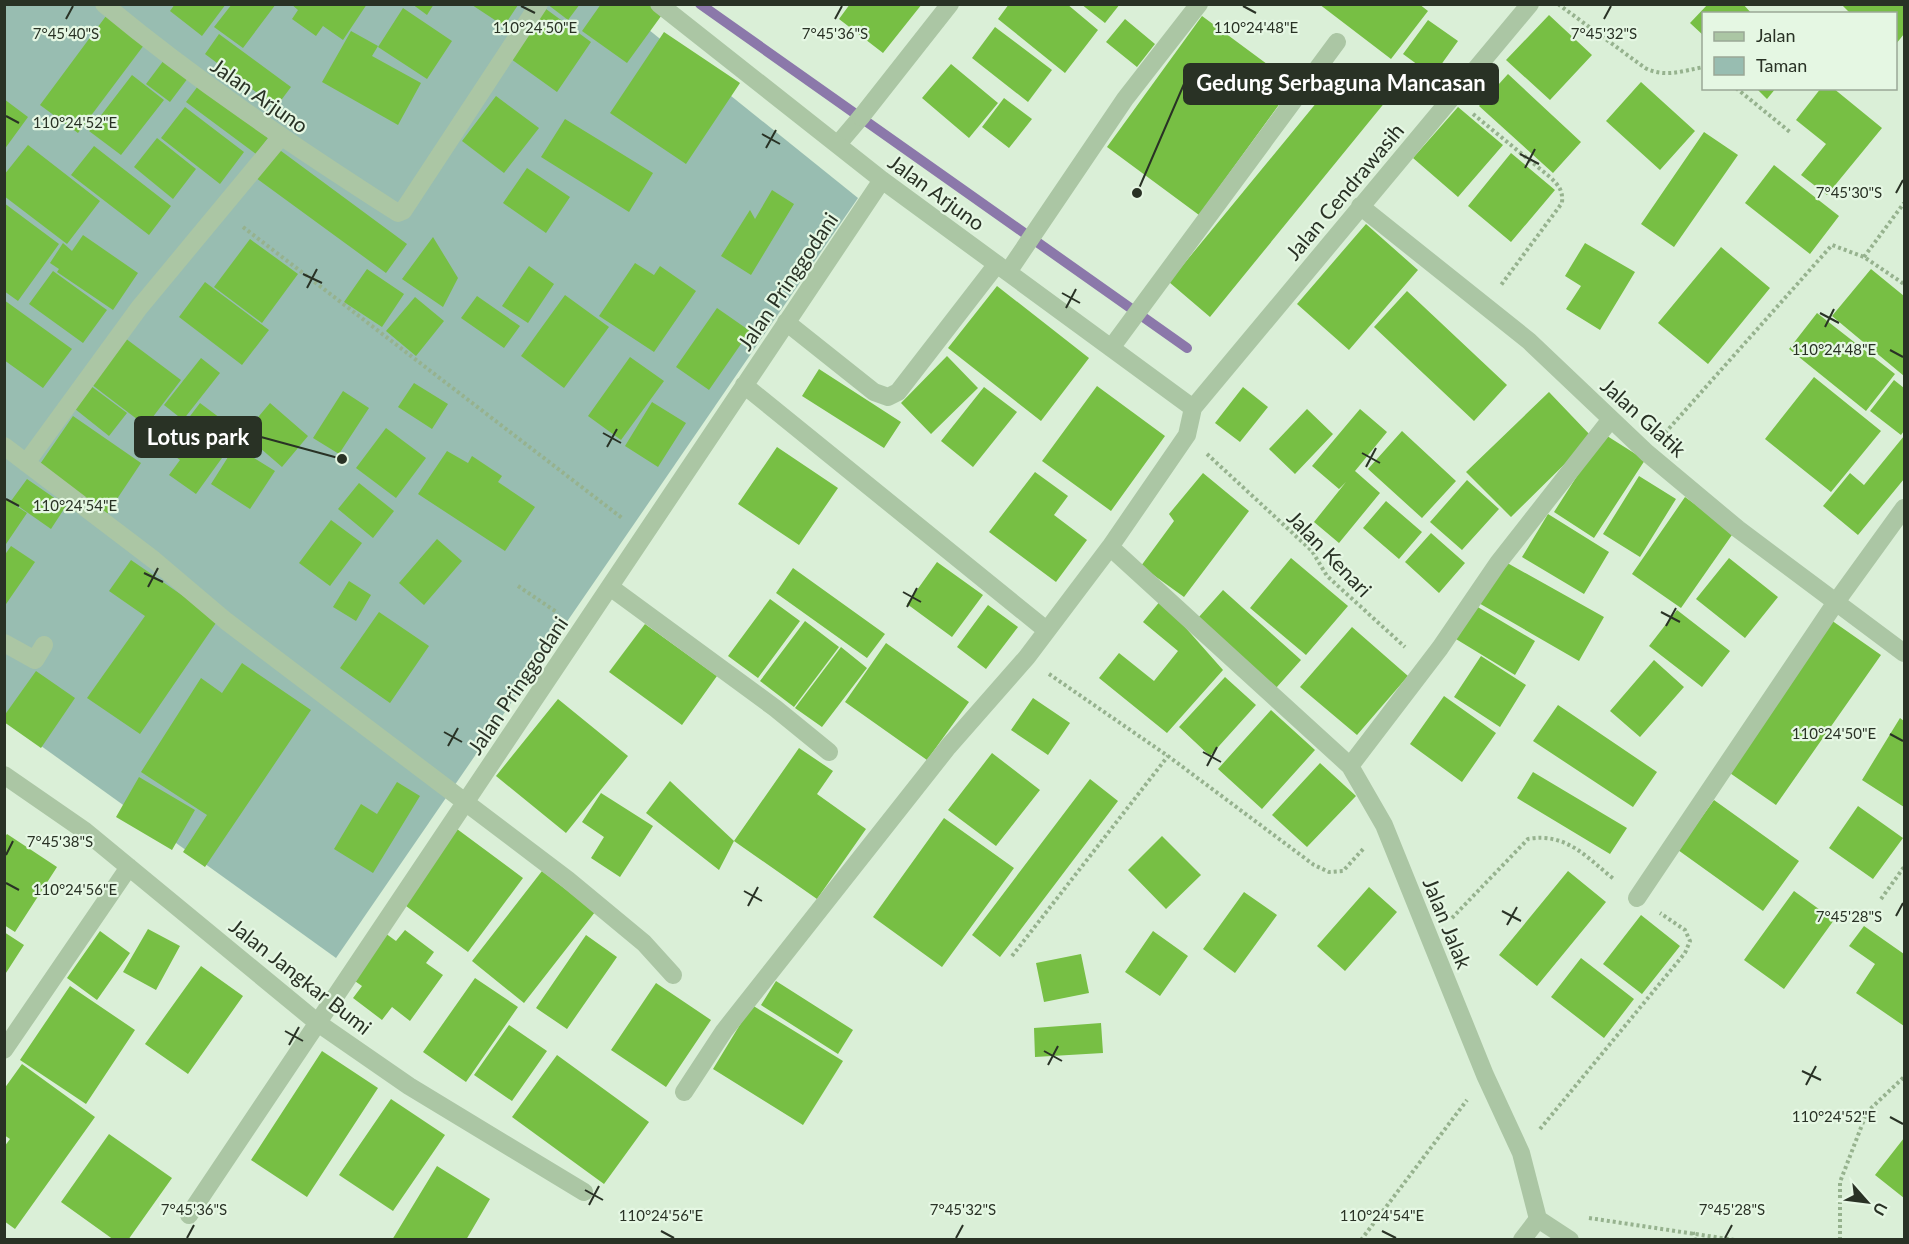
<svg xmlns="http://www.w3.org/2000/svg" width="1909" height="1244" viewBox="0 0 1909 1244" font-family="Lato,sans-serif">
	<rect width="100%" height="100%" fill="#daefd7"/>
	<!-- green -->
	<path fill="#98bdb1" d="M5,5H618L858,198L336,958L5,720Z"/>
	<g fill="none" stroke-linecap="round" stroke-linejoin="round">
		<!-- stream -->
		<path stroke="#8b78aa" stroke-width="10" d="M700,4L1187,348"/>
	</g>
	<!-- building -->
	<path fill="#77bf44" d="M175,4H226L202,36L170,11Z
		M232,4H276L243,48L214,27Z
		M291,4H367L343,40L323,26L316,36L292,19L298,10Z
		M412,4H434L427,15Z
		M547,4H580L568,20Z
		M601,4H653L664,12L627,63L582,31Z
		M850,4H922L883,53L839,19Z
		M1009,4H1067L1098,30L1065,73L998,19Z
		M1081,4H1120L1105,23Z
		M1319,4H1419L1428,11L1391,59Z
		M1708,4H1743L1752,14H1704V36L1690,23Z
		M1841,4H1904V34L1896,44V14H1851Z
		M472,5H518L504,26Z
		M403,8L452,41L427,79L378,47Z
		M546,9L591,42L557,92L511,59Z
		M1549,15L1592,55L1550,100L1506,60Z
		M106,16L144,45L78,133L40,105Z
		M1202,16L1294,84L1199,215L1107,147Z
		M1125,19L1155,44L1137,67L1106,42Z
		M1428,20L1458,41L1433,76L1403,54Z
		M995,27L1052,70L1028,102L972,58Z
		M351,31L378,46L372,56L421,83L398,125L322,82Z
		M664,32L740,83L686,164L610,113Z
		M219,34L291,87L276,107L205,54Z
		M164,60L188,78L170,102L146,84Z
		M951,64L998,103L969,138L922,98Z
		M1345,68L1386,101L1210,317L1169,282Z
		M1508,74L1581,142L1553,173L1479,106Z
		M132,75L164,100L121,155L89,131Z
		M1641,82L1695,131L1660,170L1606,121Z
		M198,86L268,138L256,154L186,102Z
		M1756,88H1776L1767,99Z
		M1821,88H1833L1882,128L1827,195L1801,175L1826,144L1796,120Z
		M496,96L539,128L504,173L462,141Z
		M1004,98L1032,119L1009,148L982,127Z
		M4,99L28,117L4,150Z
		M185,107L244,152L220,184L161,138Z
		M1458,107L1503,145L1458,197L1413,158Z
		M565,119L653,173L629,212L541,157Z
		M1704,132L1738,155L1674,247L1641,224Z
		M157,138L196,169L173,199L134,167Z
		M28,145L100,201L67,244L4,196V175Z
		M94,146L171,206L149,235L71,175Z
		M277,148L407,244L386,273L256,178Z
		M1511,153L1555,190L1511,242L1468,206Z
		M1774,165L1839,216L1810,254L1745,203Z
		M527,168L570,197L546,233L503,203Z
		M772,190L794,204L751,275L721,256L750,210L755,219Z
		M4,203L59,244L18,301L4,291Z
		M1366,224L1418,270L1349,350L1297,304Z
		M83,235L138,273L113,310L57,272L59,269L50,263L63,243L72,251Z
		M433,237L458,278L443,307L402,279Z
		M250,239L298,274L262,323L214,287Z
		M1585,243L1635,272L1600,330L1566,309L1581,286L1565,276Z
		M1721,247L1770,288L1708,364L1658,323Z
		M635,263L654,275L660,266L696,291L654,352L599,316Z
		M529,266L554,284L528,323L502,306Z
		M367,269L404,294L382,327L344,302Z
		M1871,269L1904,296V376L1832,316Z
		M53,271L107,310L83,343L29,304Z
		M205,282L269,330L242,365L179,317Z
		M997,286L1089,358L1041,421L948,348Z
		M1407,291L1507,385L1474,421L1374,327Z
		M565,295L609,327L564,388L521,356Z
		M477,296L520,326L504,348L461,318Z
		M415,297L444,321L416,356L386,331Z
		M4,300L72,349L43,388L4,360Z
		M717,308L750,331L709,390L676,367Z
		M1817,313L1895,374L1866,411L1789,349Z
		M121,335L181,380L146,426L87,381Z
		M947,356L978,388L931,434L901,403Z
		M630,357L664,381L621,440L588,416Z
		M201,358L220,373L183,420L164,405Z
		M819,369L901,422L884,448L802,396Z
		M1814,377L1881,431L1831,492L1765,439Z
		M1894,380L1904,388V431L1901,435L1870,411Z
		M87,383L127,413L109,436L70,405Z
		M414,383L448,404L432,429L398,407Z
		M1097,386L1165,436L1111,511L1042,461Z
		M984,387L1017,412L973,467L941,441Z
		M1243,387L1268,407L1240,442L1215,423Z
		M343,391L369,408L339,454L313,438Z
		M1549,392L1592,437L1511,517L1466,472Z
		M652,402L686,423L658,467L625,446Z
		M200,403L240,433L196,494L169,475L180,460L165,449Z
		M270,403L308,436L282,467L244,434Z
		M1307,409L1333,434L1295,474L1269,449Z
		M1360,409L1387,432L1355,471L1380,493L1339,543L1314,522L1346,482L1339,489L1312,466Z
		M73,416L141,463L107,514L38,467Z
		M386,428L426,458L396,498L356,468Z
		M1402,431L1456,481L1422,518L1368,469Z
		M1604,434L1645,460L1594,538L1554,512Z
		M1904,436V479L1858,535L1823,506L1850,473L1864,485Z
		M235,446L275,471L250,509L211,484Z
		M777,447L838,488L799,545L738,504Z
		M447,451L468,463L472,456L502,476L498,482L535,507L505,551L418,494Z
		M1035,472L1068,496L1054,515L1087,540L1056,582L989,532Z
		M1203,473L1249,511L1184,597L1141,566L1174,521L1169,514Z
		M1639,476L1676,499L1640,557L1603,534Z
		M27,479L66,506L51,529L11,501Z
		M1467,480L1499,509L1462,550L1430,522Z
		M359,483L394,511L373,538L338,509Z
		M1685,497L1734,532L1681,608L1632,574Z
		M4,498L27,513L4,547Z
		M1386,501L1422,532L1399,559L1363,528Z
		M1548,514L1609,552L1584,594L1522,557Z
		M331,520L362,543L330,586L299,563Z
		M1431,533L1465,563L1439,593L1405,562Z
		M437,539L462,561L424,605L399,583Z
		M11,546L35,562L4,607V556Z
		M1291,558L1348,606L1306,655L1250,608Z
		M1729,558L1778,597L1745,638L1696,599Z
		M131,560L218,620L140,734L87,698L145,616L109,591Z
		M1502,560L1604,617L1579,661L1477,602Z
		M937,562L983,595L952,637L907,604Z
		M793,568L885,634L867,658L776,593Z
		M349,581L371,595L356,621L333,607Z
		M1223,590L1301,660L1276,688L1198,618Z
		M770,599L800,621L758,678L728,656Z
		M1161,600L1223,670L1167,733L1099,678L1119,653L1154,681L1178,651L1143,622Z
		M1471,603L1535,641L1515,675L1451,636Z
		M988,605L1018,627L986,669L957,647Z
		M1677,610L1730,651L1702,687L1649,646Z
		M379,612L429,646L390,703L340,668Z
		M1831,620L1881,655L1776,805L1727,771Z
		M805,621L839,647L794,707L760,681Z
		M645,624L717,676L682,725L609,672Z
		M1352,627L1408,676L1357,735L1300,687Z
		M886,643L969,702L927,760L845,702Z
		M841,647L867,668L822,727L795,708Z
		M1481,656L1526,685L1500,727L1454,697Z
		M1654,660L1684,687L1640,737L1610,711Z
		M242,663L311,710L205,867L183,852L207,815L141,772L201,678L222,693Z
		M36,671L75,698L41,748L4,722V716Z
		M1225,677L1256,705L1210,756L1179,727Z
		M1444,696L1496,733L1462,782L1410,744Z
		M1033,698L1070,723L1048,755L1011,730Z
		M558,699L628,756L566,833L496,776Z
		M1558,705L1657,772L1633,807L1533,741Z
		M1271,710L1315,750L1262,809L1218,769Z
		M1900,718L1904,721V807L1862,780Z
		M799,748L833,771L817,794L866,829L817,899L734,841Z
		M992,753L1040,790L996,846L948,810Z
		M1320,763L1356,796L1307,847L1272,815Z
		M1533,772L1627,828L1610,854L1517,798Z
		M139,777L195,810L172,850L116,817Z
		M1090,779L1118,801L1000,957L972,935Z
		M670,781L734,841L719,870L646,813Z
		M397,782L420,796L373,873L334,849L361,804L377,814Z
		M601,793L653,826L620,877L591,858L604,837L582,822Z
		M1714,800L1799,861L1763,911L1678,850Z
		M1858,806L1903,838L1873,879L1829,848Z
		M944,818L1014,868L942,967L873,917Z
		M457,829L523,878L468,952L402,903Z
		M7,834L57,867L15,932L4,925V838Z
		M1162,836L1201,875L1166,909L1128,870Z
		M542,871L595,912L524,1003L472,961Z
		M1568,871L1606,902L1537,986L1499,955Z
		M1369,887L1397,912L1345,971L1317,946Z
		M1794,891L1834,920L1784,989L1744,960Z
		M1244,892L1277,915L1235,973L1203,949Z
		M1641,915L1680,946L1642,994L1603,964Z
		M1864,926L1904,954V1026L1856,993L1875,964L1849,946Z
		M148,929L180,946L156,990L123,972Z
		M405,930L434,952L426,963L443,975L410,1021L392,1007L382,1020L353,998L362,986L352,979L385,933L396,941Z
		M100,931L130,953L97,1000L67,978Z
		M1153,931L1188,956L1160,996L1125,972Z
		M4,932L24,945L4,976Z
		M586,935L617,957L567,1029L536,1008Z
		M1081,954L1089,993L1044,1002L1036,963Z
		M1581,958L1634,999L1604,1038L1551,997Z
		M201,966L243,996L188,1074L145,1044Z
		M475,978L518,1007L466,1082L423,1052Z
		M776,981L853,1030L838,1054L761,1005Z
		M656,983L711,1020L666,1087L611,1050Z
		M70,986L135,1030L86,1104L20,1060Z
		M752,1005L843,1061L803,1125L713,1069Z
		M1101,1023L1103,1053L1035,1057L1034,1028Z
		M509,1025L547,1051L512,1101L474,1075Z
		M322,1051L378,1088L307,1197L251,1160Z
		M557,1055L649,1122L604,1184L512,1117Z
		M22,1064L95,1117L15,1229L4,1221V1147L10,1139L4,1135V1089Z
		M391,1099L445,1135L393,1211L339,1175Z
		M109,1134L172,1178L128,1240H114L61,1202Z
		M1904,1138V1198L1875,1175Z
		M437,1166L490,1199L466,1240H392Z"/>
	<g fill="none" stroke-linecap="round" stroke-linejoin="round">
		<!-- path -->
		<path stroke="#96b28e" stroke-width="4" stroke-dasharray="3 3" stroke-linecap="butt" d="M1558,4L1645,68C1666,78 1681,71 1704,67
			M1736,88L1790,132
			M1473,114L1550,177C1559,186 1563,190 1562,203L1501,285
			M243,227L622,518
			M1864,257L1904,203
			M1665,433L1832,245L1864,257L1904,284
			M1207,454L1312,551L1327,576L1405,647
			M518,586L558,613
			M1049,674L1168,756L1314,865L1329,872L1343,871L1364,848
			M1881,899L1904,867
			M1452,918L1528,839C1567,832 1587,858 1615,880
			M1012,956L1168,756
			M1540,1129L1685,953L1690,941L1685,930L1660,913
			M1589,1218L1735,1240
			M1693,1232L1695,1240
			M1361,1240L1467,1100
			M1840,1240V1182L1867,1112L1904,1077"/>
		<!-- lane -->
		<path stroke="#abc6a4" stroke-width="18" d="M838,144L861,117
			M4,643L35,660L44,645"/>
		<!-- street -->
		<path stroke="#abc6a4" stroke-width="18" d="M104,4C198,82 295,147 398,213L403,211L539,4
			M659,4L882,180L1193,408
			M861,117L950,4
			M1360,206L1529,341L1647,453L1738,529L1904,653
			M1008,272L1125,99L1199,4
			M786,322L874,392L888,397L898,392L997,264
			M1111,348L1337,42
			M744,385L1045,629
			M4,446L154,560L226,621L568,880L644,943L673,975
			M26,463L139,308L280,138
			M1110,547L1350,766L1384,825L1485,1075L1521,1153L1538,1219
			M610,587L775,708L829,752
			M1350,766L1440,648L1498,563L1611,419
			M4,775L85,831L318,1023L409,1086L584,1192
			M1637,898L1836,602L1904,508
			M4,1050L129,867
			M684,1092L724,1031L948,747L1027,657L1110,547L1187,435L1193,408L1530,4
			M189,1215L882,180
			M1538,1219L1570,1240
			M1522,1240L1538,1219"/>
	</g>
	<!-- ticks -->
	<path fill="none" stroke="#293225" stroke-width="2" d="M521,6L535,13M1243,6L1256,13M66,19L73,6M835,19L842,6M1604,19L1611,6M6,116L19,123M762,134L780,144M766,148L776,130M1520,154L1539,164M1525,168L1535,149M1896,193L1903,180M303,274L322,283M307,288L317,269M1062,293L1080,303M1066,308L1076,289M1820,313L1839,323M1825,327L1834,309M1890,350L1903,357M603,433L621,443M607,447L617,429M1362,453L1380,463M1366,467L1376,448M6,499L19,506M144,573L163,582M148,587L158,568M903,592L921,602M907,607L917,588M1661,612L1680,622M1666,626L1676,608M444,732L462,742M1890,734L1903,741M448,746L458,728M1203,752L1221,762M1207,766L1217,747M6,855L13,841M6,883L19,890M744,891L762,901M748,906L758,887M1502,911L1521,921M1896,916L1903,903M1507,925L1517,907M285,1031L303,1041M289,1045L299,1027M1044,1051L1062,1061M1048,1065L1058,1046M1802,1071L1821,1080M1806,1085L1816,1066M1890,1117L1903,1124M585,1190L603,1200M589,1205L599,1186M661,1231L674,1238M1382,1231L1396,1238M187,1238L194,1225M956,1238L963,1225M1725,1238L1732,1225"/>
	<g text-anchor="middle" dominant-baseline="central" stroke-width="4.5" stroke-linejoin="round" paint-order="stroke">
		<!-- street labels -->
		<g font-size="21" fill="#293225" stroke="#e5f7e3">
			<text transform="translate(260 95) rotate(35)">Jalan Arjuno</text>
			<text transform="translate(1344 191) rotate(-50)">Jalan Cendrawasih</text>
			<text transform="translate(937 192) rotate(36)">Jalan Arjuno</text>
			<text transform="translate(787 281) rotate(-56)">Jalan Pringgodani</text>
			<text transform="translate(1644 417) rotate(42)">Jalan Glatik</text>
			<text transform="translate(1330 553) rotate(46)">Jalan Kenari</text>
			<text transform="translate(517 685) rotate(-56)">Jalan Pringgodani</text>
			<text transform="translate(1448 923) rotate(68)">Jalan Jalak</text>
			<text transform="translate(301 976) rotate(38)">Jalan Jangkar Bumi</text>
		</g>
	</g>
	<g font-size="15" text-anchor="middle" fill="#293225" stroke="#e5f7e3" stroke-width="4.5" stroke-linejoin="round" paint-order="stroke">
		<text x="535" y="33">110°24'50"E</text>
		<text x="1256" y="33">110°24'48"E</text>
		<text x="66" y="39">7°45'40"S</text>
		<text x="835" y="39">7°45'36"S</text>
		<text x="1604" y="39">7°45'32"S</text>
		<text x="75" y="128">110°24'52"E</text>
		<text x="1849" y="198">7°45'30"S</text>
		<text x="1834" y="355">110°24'48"E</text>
		<text x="75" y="511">110°24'54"E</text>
		<text x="1834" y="739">110°24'50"E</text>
		<text x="60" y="847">7°45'38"S</text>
		<text x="75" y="895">110°24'56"E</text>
		<text x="1849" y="922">7°45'28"S</text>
		<text x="1834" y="1122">110°24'52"E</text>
		<text x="194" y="1215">7°45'36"S</text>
		<text x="963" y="1215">7°45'32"S</text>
		<text x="1732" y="1215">7°45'28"S</text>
		<text x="661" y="1221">110°24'56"E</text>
		<text x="1382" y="1221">110°24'54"E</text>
	</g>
	<!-- callouts -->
	<path fill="none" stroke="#293225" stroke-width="2" d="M1137 193L1184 84M342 459L261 437"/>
	<g fill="#293225" stroke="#e5f7e3" stroke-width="2">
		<circle cx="1137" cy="193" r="6"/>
		<circle cx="342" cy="459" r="6"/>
	</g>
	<g fill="#293225" stroke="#293225" stroke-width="2">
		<rect x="1184" y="64" width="314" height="40" rx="6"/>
		<rect x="135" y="417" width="126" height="40" rx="6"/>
	</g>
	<g font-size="22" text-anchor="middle" font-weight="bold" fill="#fff">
		<text x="1341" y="91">Gedung Serbaguna Mancasan</text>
		<text x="198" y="445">Lotus park</text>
	</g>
	<!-- border -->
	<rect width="1909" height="1244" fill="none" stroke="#293225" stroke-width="12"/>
	<!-- legend -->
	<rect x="1702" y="12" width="195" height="78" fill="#e5f7e3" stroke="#9aa897" stroke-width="1.5"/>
	<rect x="1714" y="32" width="30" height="9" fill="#abc6a4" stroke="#9aa897" stroke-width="1.5"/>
	<text x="1756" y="42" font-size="18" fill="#293225">Jalan</text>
	<rect x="1714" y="57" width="30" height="18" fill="#98bdb1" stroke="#9aa897" stroke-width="1.5"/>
	<text x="1756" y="72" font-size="18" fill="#293225">Taman</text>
	<!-- north arrow -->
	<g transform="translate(1867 1202) rotate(118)" stroke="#e5f7e3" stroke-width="4.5" paint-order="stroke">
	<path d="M0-4.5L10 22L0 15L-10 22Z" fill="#293225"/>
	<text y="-9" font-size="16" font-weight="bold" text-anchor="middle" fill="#293225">U</text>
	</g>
</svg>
